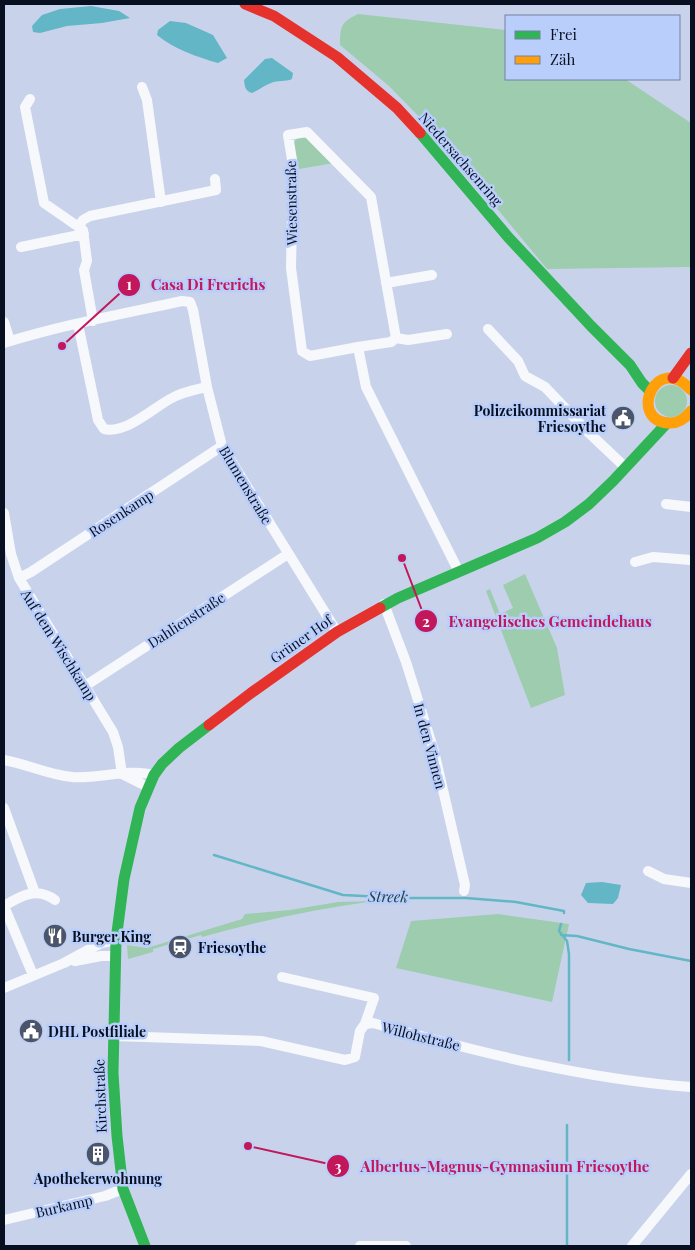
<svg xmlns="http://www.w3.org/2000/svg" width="695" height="1250" viewBox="0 0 695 1250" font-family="'Playfair Display',serif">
	<rect width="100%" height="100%" fill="#c8d3eb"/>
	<!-- green -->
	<path fill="#9dccaf" d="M358,14L506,30V79H625L691,123V267L547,269L433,131L389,86L340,45C340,27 341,22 358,14Z
		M302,137L309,139L334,163L299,169L293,144L297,138Z
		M655 401a16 16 0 1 1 32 0a16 16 0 1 1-32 0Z
		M525,574L557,648L565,695L531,708L486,591L490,589L500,614L513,608L503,585Z
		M375,901C316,909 259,921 202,937L201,935L153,949V952L128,959L127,945L147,948L242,919L245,914L290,910L338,902Z
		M498,914L569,924L552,1002L396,968L411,921Z"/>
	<!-- water -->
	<path fill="#62b6c5" d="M91,6L119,11L130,18L102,23L67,26L40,33L33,32L32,26L42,15L60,9Z
		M170,21L186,23L213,35L227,58L218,63C197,57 174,49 157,35L158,30Z
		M272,58L293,73L292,79C285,82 278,80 271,83C265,85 259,90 252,93C245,91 245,87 244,80L265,59Z
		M602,882L621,885L618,898L613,904L588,903L581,895L586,883Z"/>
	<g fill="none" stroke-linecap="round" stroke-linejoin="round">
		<!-- stream -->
		<path stroke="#62b6c5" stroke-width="2.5" d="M214,855L343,895L404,898H466L516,902L564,911V913
			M561,924L559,931L567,941L569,954V1060
			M561,935L577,936L629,949L691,961
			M567,1246V1125"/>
		<!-- street -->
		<path stroke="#f7f8fc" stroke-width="10" d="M142,87L147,100L161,202
			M30,99L25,107L44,203L83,230L87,261L84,270L93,321
			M79,226L83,220L90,216L216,190L215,179
			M21,247L84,234
			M386,283L432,275
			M4,322L10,341
			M78,324L98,420L104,429C126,434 152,409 170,399C182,392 194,390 207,387
			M488,329L518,361L525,376L545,387L587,431L625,467
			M396,338L408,340L447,334
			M4,343C62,325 122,314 182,301L190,302L193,310L207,387L222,446L337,632
			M358,347L391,342L396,338L371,197L307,132L288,135L293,166L291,268L302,351L310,356L358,347L366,387L459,572
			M666,504L691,507
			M4,513L11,554L19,578L113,732L118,747L122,774
			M635,562L653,557L691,560
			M19,578L31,572L222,446
			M384,604L406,662L434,751L465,885L464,891
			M85,686L288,554
			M4,760C27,764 49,775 72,777C99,779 129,768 154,775
			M122,774L148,787
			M4,808L35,893
			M648,871L664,879L691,883
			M4,906L33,975
			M4,906C22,895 37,887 55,900
			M75,961L101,956H115
			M282,977L374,998L365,1024
			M4,988L64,963L101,943L116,940
			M114,1036L261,1041L345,1060L355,1057L360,1031L365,1024L373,1023C478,1052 583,1079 691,1087
			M4,1220L105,1196L123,1189
			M360,1246H406
			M632,1246L691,1174"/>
		<!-- fast -->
		<path stroke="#30b455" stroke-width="11" d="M420,133L508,237L591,326L630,365L642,383L650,391
			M380,608L398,598L537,538L565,522L589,504L613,481L667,423
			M145,1246L123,1189L117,1136L113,1073L116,940L124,879L140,808L154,775L162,764L179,748L209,725"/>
		<!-- slow -->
		<path stroke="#ff9f0a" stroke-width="11" d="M691,390C657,351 627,419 668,423C678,424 685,419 691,411"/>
		<!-- jam -->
		<path stroke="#e5322d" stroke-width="11" d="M245,4L274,16L337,57L397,108L420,133
			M673,378L691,353
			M209,725L251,693L337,632L380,608"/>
	</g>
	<!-- icons -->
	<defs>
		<g id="civic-disc" transform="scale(1.25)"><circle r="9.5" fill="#4b5468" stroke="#b9cefa"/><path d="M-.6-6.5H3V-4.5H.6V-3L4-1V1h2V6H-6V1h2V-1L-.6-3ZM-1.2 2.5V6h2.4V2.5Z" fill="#fff"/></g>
		<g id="restaurant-disc" transform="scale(1.25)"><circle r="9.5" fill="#4b5468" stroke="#b9cefa"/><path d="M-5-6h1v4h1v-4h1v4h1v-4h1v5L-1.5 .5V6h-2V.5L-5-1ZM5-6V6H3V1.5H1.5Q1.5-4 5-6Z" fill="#fff"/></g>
		<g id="station-disc" transform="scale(1.25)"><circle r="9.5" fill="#4b5468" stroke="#b9cefa"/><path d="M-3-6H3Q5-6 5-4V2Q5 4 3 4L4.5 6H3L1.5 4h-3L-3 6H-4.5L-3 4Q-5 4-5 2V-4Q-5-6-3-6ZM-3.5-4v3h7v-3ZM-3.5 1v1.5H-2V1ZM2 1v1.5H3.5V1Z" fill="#fff"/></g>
		<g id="building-disc" transform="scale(1.25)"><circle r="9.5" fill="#4b5468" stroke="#b9cefa"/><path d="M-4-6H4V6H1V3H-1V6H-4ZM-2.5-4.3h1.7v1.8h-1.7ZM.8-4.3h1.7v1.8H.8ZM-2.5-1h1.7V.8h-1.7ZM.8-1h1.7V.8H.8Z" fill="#fff"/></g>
	</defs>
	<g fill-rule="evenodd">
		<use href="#civic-disc" x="623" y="418"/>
		<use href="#restaurant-disc" x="55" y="936"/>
		<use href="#station-disc" x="180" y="947"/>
		<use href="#civic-disc" x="31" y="1031"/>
		<use href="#building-disc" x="98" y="1154"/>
	</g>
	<g text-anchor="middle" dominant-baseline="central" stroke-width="5" stroke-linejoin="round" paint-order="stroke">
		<!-- street labels -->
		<g font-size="14" fill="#070f21" stroke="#b9cefa">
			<text transform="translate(461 159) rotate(49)">Niedersachsenring</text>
			<text transform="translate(291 203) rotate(-91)">Wiesenstraße</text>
			<text transform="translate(246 485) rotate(59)">Blumenstraße</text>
			<text transform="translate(121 513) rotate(-33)">Rosenkamp</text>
			<text transform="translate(186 620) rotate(-33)">Dahlienstraße</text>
			<text transform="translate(301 639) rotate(-35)">Grüner Hof</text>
			<text transform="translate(59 645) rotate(58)">Auf dem Wischkamp</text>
			<text transform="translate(430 746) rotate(75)">In den Vinnen</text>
			<text transform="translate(421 1036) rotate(14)">Willohstraße</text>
			<text transform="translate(100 1096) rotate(-92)">Kirchstraße</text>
			<text transform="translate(64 1206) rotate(-13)">Burkamp</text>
		</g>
		<!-- poi labels -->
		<g font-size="14" font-weight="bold" fill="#070f21" stroke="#b9cefa" text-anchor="start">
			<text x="606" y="410" text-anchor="end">Polizeikommissariat<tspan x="606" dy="16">Friesoythe</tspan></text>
			<text x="72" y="936">Burger King</text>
			<text x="198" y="947">Friesoythe</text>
			<text x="48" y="1031">DHL Postfiliale</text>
			<text x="98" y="1178" text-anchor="middle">Apothekerwohnung</text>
		</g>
		<!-- water labels -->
		<g font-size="15" font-style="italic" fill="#204145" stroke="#b9cefa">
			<text transform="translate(388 896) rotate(1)">Streek</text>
		</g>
	</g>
	<!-- callouts -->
	<path fill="none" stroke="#c2185b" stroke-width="2" d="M62 346L129 285M402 558L426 621M248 1146L338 1166"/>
	<g fill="#c2185b" stroke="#b9cefa" stroke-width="2">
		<circle cx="62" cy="346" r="5"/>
		<circle cx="402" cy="558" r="5"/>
		<circle cx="248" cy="1146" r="5"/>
		<circle cx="129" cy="285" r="12"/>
		<circle cx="426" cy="621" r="12"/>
		<circle cx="338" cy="1166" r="12"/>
	</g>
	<g font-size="15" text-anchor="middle" font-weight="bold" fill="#fff">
		<text x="129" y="290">1</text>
		<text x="426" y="627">2</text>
		<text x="338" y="1172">3</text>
	</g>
	<g font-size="15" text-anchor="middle" font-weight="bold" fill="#c2185b" stroke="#b9cefa" stroke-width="5" stroke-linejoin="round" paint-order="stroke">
		<text x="208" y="290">Casa Di Frerichs</text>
		<text x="550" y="627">Evangelisches Gemeindehaus</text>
		<text x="505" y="1172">Albertus-Magnus-Gymnasium Friesoythe</text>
	</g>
	<!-- border -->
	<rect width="695" height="1250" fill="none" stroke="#070f21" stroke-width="10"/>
	<!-- legend -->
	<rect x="505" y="15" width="175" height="65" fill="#b9cefa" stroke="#7282a3"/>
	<rect x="515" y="31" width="25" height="8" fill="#30b455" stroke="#7282a3"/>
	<text x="550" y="40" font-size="15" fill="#070f21">Frei</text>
	<rect x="515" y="56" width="25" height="8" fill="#ff9f0a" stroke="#7282a3"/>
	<text x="550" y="65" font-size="15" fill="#070f21">Zäh</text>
</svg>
